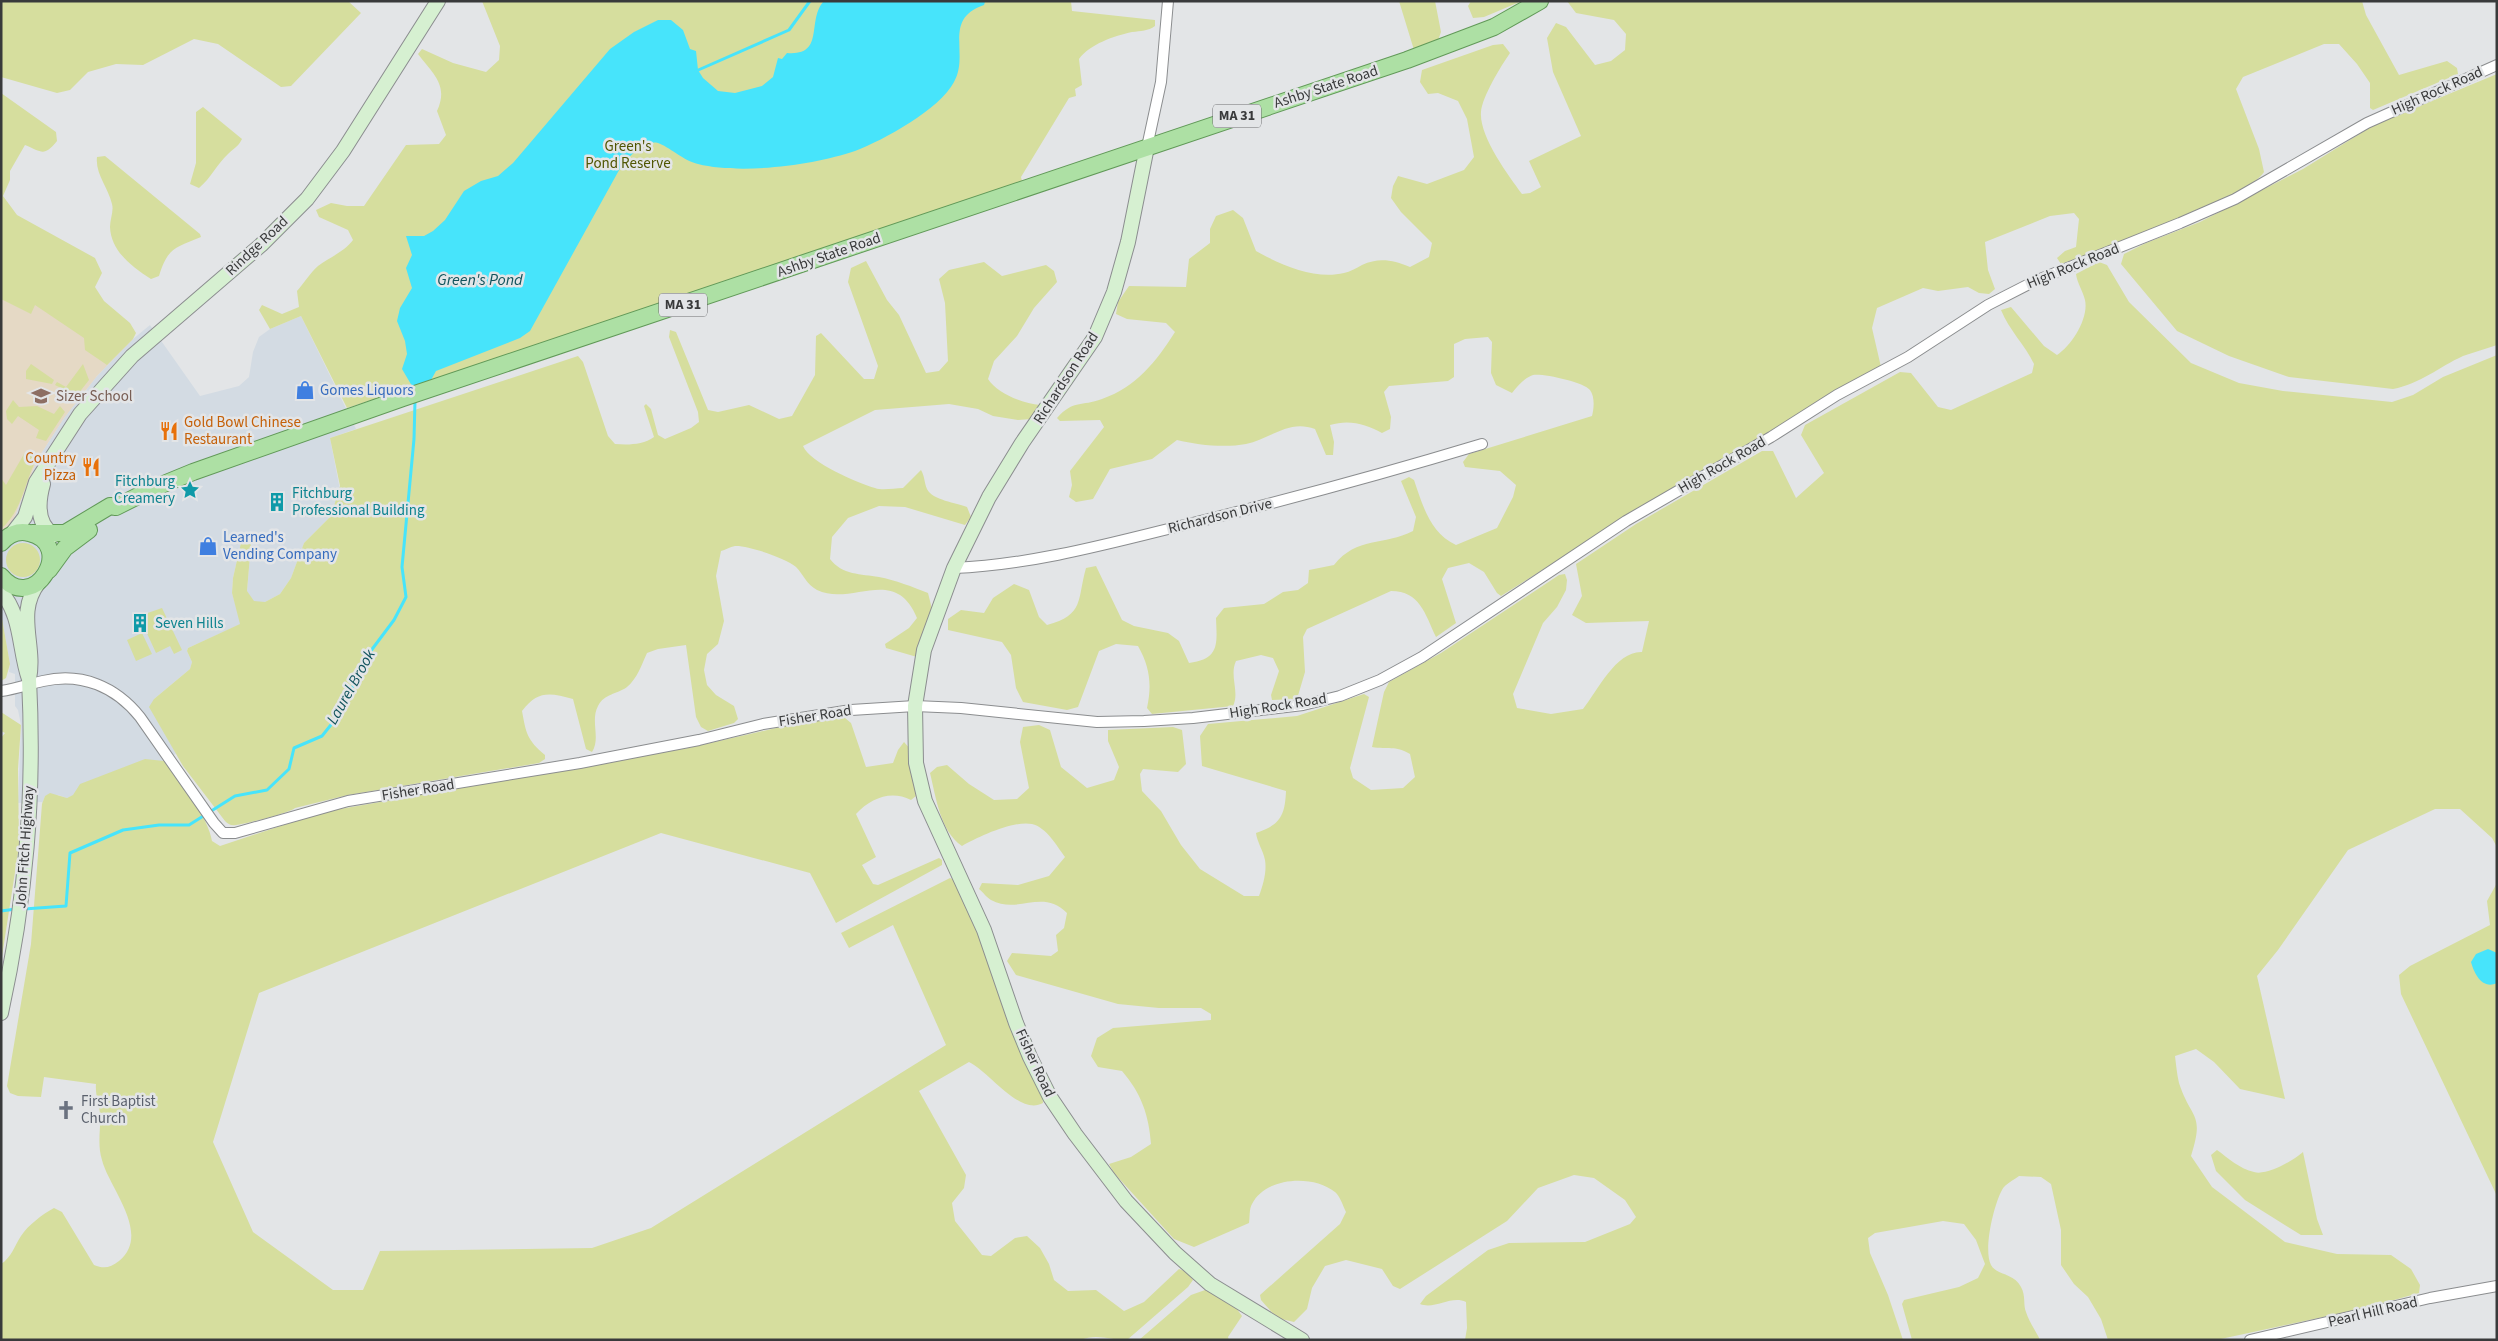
<svg xmlns="http://www.w3.org/2000/svg" width="2498" height="1341" viewBox="0 0 2498 1341" font-family="'Source Sans 3',sans-serif">
	<rect width="100%" height="100%" fill="#e3e5e7"/>
	<!-- built -->
	<path fill="#d3dbe3" d="M301,316L356,429L330,438L341,495L340,507L304,543L291,578L280,594L265,602H254L247,592L251,544L243,534L233,578L232,593L241,624L188,648L187,651L192,662L190,669L154,699L177,753L165,761L67,798L58,795L45,796L42,804V802L18,803L21,725L18,710L15,706V674L9,672L10,664L1,613V537L15,516L37,460L64,418L97,376L133,339L150,325L200,396L239,386L249,377L253,352L259,337L270,329Z"/>
	<!-- education -->
	<path fill="#e5d9c5" d="M1,250L133,339L97,376L64,418L37,460L15,516L1,537Z"/>
	<!-- green -->
	<path fill="#d6de9e" d="M1,1H348L361,13L291,86L281,87L218,44L194,39L143,65L116,64L88,72L70,90L57,93L1,77Z
		M482,1H1071L1072,11L1155,20V26C1148,31 1141,31 1132,32C1114,36 1090,44 1079,59L1082,85L1075,89L1076,96L1069,98L1021,177L1023,185L347,408L301,316L270,329L259,310L262,305L282,314L299,307L297,291C304,283 310,273 318,266C330,257 344,252 353,240L348,230L319,217L316,210L331,203L347,206H364L406,145L439,144L446,135L437,111C449,85 433,74 418,54L422,49L453,63L486,72L499,60L500,46Z
		M1399,1H1435L1441,32L1436,46L1414,50Z
		M1471,1H1522L1484,17L1473,18L1468,6Z
		M1567,1H2362L2366,15L2399,75L2447,61L2457,68L2458,74L2373,110L2370,108V83L2357,64L2339,44H2324L2243,77L2236,89L2259,149L2264,172C2244,202 2101,250 2061,264L2057,258L2065,251L2076,247L2079,219L2074,213L2050,216L1985,242L1988,270L1995,289L1989,294L1979,293L1968,287L1938,291L1923,288L1877,308L1872,328L1881,367L1675,486L1501,596L1497,593L1484,572L1469,563L1448,568L1442,579L1456,623L1436,637C1425,614 1420,591 1391,591L1307,629L1303,637L1305,672L1297,699L1272,700L1271,695L1279,671L1273,658L1261,655L1236,661C1229,676 1240,692 1233,706L1152,714L1147,708C1152,685 1150,667 1138,646L1116,644L1099,651L1078,707L1067,710L1023,702L1016,688L1011,655L1002,642L948,630V619L961,610L984,613L993,598L1014,584L1029,590L1039,617L1047,625C1085,615 1077,599 1086,568L1096,566L1122,620L1134,626L1168,633L1179,641L1189,663C1220,659 1217,644 1216,618L1224,608L1264,604L1283,592L1298,590L1308,583L1309,570L1334,565C1357,536 1384,546 1413,531L1416,517L1401,481L1409,477L1414,480C1423,506 1430,533 1456,545L1497,528L1513,497L1516,485L1500,471L1465,467L1463,462L1469,454L1592,416C1594,408 1595,397 1590,390C1584,382 1542,373 1533,375C1524,378 1518,386 1512,393L1496,385L1491,373L1492,342L1488,337L1465,339L1454,344V377L1448,381L1389,386L1384,392L1391,417L1390,429L1382,433C1366,424 1349,419 1330,425L1334,442L1333,455H1326L1315,429C1288,419 1271,439 1246,444C1225,448 1197,445 1177,440L1152,459L1110,469L1093,499L1076,502L1069,497L1072,485L1070,471L1104,427L1100,420L1060,421L1057,418C1074,399 1081,407 1102,399C1136,387 1156,362 1175,332L1166,323L1127,319L1116,314L1118,302L1129,286L1186,287L1189,259L1210,243V229L1216,216L1233,210L1243,218L1256,251C1281,265 1315,280 1344,273C1350,272 1356,268 1362,265C1379,257 1393,260 1410,267L1429,257L1432,243L1401,212L1391,198L1393,186L1398,176L1427,184L1464,170L1474,157L1467,119L1458,101L1438,93L1428,94L1420,82L1422,70L1493,45L1503,44L1510,53C1501,66 1482,97 1481,112C1479,136 1508,175 1522,194L1530,193L1541,187L1529,161L1581,136L1553,72L1547,38L1556,23L1566,27L1595,65L1611,61L1625,50L1626,34L1614,20L1576,13Z
		M2497,74V345C2486,349 2474,352 2463,356C2439,367 2420,384 2393,389L2289,377L2229,356L2177,331L2121,264L2124,254L2146,243L2200,222L2303,169L2374,125Z
		M1,93L56,132L57,141C44,157 42,152 25,145L10,171V180L3,196L17,215L95,258L102,273L95,287L104,301L130,323L136,333L133,339L107,365L85,350L84,338L35,305L31,314L1,299Z
		M203,107L242,139C238,147 234,148 228,154C217,164 211,178 199,188L190,184L196,163V112Z
		M105,156L200,234L201,237C175,248 168,247 159,276L151,279C131,266 111,251 110,227C110,219 114,211 112,204C108,187 95,174 97,157Z
		M866,261L887,300L899,315L926,373L939,371L948,361L945,303L939,279L949,270L984,262L1002,276L1046,265L1054,271L1057,282L1034,308L1017,336L994,361L988,379C997,393 1023,404 1040,405L1042,410L1031,419L1018,420L993,416L978,409L949,404L875,410L803,446C810,463 858,483 875,488C883,491 894,488 903,488L921,470C925,477 924,482 927,489C932,500 957,503 967,507L971,517L965,525L905,507L879,506L848,518L832,537L830,559C842,575 861,574 879,577C895,580 913,587 928,593L932,609L917,657L886,648L885,644L909,628L917,618C895,564 852,607 817,590C806,584 804,575 796,567C787,559 748,545 735,546C730,547 725,550 721,551L716,576L724,621L718,644L707,654L704,670L707,685L716,695L734,706L738,719L734,723L708,731L701,727L696,717L686,645L658,649L647,653C642,664 637,679 627,687C616,695 605,693 598,706C590,721 601,738 592,752L586,749L573,699C550,693 538,690 522,711C526,733 527,740 545,755V759L539,763L348,795L295,808C289,813 246,824 236,825C231,826 228,824 225,821L183,766L149,707L154,699L190,669L192,662L187,651L188,648L240,624L232,593L233,578L243,534L248,535L251,544L247,591L254,601L265,602L280,594L291,578L304,543L331,516L340,486L330,438L578,356L583,362L608,436L615,444C628,445 643,445 654,437L644,406L646,404L651,409L658,435L665,439L691,428L699,422L698,412L669,337L670,330L676,332L708,410L718,412L749,405L779,419L792,416L815,375L816,336L821,333L864,379H874L878,366L848,282L851,268Z
		M2099,262L2107,265L2129,302L2191,363L2239,383L2283,391L2392,402L2413,395L2443,377L2497,355V847L2492,838L2460,809H2435L2348,850L2278,950L2257,976L2285,1099L2240,1089L2214,1062L2196,1049L2175,1056C2176,1064 2177,1075 2179,1083C2191,1120 2205,1112 2191,1156L2212,1187L2285,1242L2337,1254L2391,1255L2411,1269L2420,1285L2419,1293L2369,1307L2216,1340H2108L2101,1319L2088,1297L2074,1284L2061,1265V1230L2051,1184L2041,1177L2019,1176C2014,1180 2005,1184 2002,1190C1994,1204 1983,1250 1991,1265C1996,1275 2014,1273 2021,1287C2026,1296 2023,1305 2026,1312C2029,1322 2036,1331 2040,1340H1912L1902,1304L1904,1300L1959,1287L1978,1278L1985,1264L1976,1240L1964,1224L1943,1221L1875,1233L1868,1238L1870,1253L1888,1295L1903,1340H1465L1467,1328L1466,1302C1451,1295 1435,1310 1420,1304L1426,1296L1488,1250L1509,1243L1585,1242L1630,1224L1636,1217L1625,1200L1594,1178L1574,1175L1538,1188L1507,1221L1400,1289L1393,1286L1382,1269L1346,1260L1325,1266L1312,1288L1307,1309L1294,1322L1277,1318L1261,1300L1260,1295L1340,1224L1346,1212C1343,1206 1340,1196 1335,1192C1313,1174 1265,1177 1252,1204C1249,1209 1250,1217 1249,1223L1194,1247L1174,1239L1114,1173L1109,1164L1131,1157L1151,1144C1149,1115 1141,1093 1122,1071L1098,1067L1091,1056L1097,1038L1113,1028L1211,1020V1014L1201,1008H1159L1118,1004L1016,975L1007,961L1012,953L1051,956L1058,951L1056,935L1064,928L1067,913C1042,888 1018,915 991,900C987,898 983,892 979,889L982,883L1018,885L1049,876L1065,857C1057,846 1046,827 1032,824C1014,820 978,837 962,846C940,831 936,797 930,773L937,767L947,765L969,784L994,800L1017,799L1029,788L1020,742L1023,727L1039,725L1050,730L1061,767L1087,788L1114,780L1119,767L1108,741V730L1173,727L1182,730L1186,764L1178,772L1143,769L1140,774L1142,791L1161,811L1181,845L1200,869L1244,896H1259C1263,885 1267,872 1265,860C1263,850 1257,842 1256,833C1280,825 1285,816 1286,791L1202,766L1200,736L1208,724L1297,716L1364,694L1369,697L1350,768L1353,778L1371,790L1403,788L1415,777L1410,754C1395,745 1388,750 1372,747L1384,692L1389,682L1441,653L1559,575L1565,574L1567,580L1566,590L1557,607L1543,623L1513,694L1517,708L1551,714L1583,709C1598,690 1616,651 1642,652L1649,621L1586,623L1572,615L1582,596L1576,564L1636,524L1762,451H1773L1796,498L1824,473L1801,435L1805,425L1900,372L1911,373L1938,407L1951,410L2032,373L2034,364C2025,345 2009,330 2001,310L2011,307L2044,346L2057,355C2072,345 2089,318 2085,300C2083,291 2077,283 2076,274Z
		M31,364L54,380L52,384L26,379V371Z
		M83,364L89,380L78,394H73L55,385L57,382L66,387Z
		M13,400L19,407L37,406L54,414L60,406L65,412L46,441L36,438L39,430L18,416L12,424L7,419L6,411Z
		M30,450L38,456C24,482 23,510 1,529V478L6,485L24,454Z
		M6 560a17 17 0 1 1 34 0a17 17 0 1 1-34 0Z
		M162,608L182,650L174,654L170,646L156,653L139,616Z
		M1,613L10,664L6,678L1,681Z
		M142,633L152,654L136,661L127,640Z
		M1,712L21,725L18,769L19,846L1,963V738L5,733L1,731Z
		M829,716L845,718L851,723L866,767L893,763L898,750L904,742L911,750L916,796L911,800C891,790 871,798 856,814L876,857L862,865L873,884L878,885L939,858L942,860V865L836,923L810,873L661,833L259,993L213,1142L253,1232L333,1290H363L380,1251L592,1248L651,1228L946,1045L893,925L849,948L841,933L950,878L957,881L1042,1092L1043,1103C1019,1116 990,1072 969,1062L919,1091L966,1175L964,1188L952,1203L955,1221L982,1255L991,1256L1015,1238L1027,1236L1040,1248L1049,1264L1054,1280L1068,1291L1096,1290L1124,1311L1144,1302L1179,1269L1187,1272L1193,1280L1188,1287L1127,1340C1110,1340 1097,1333 1080,1340H1V1264C11,1258 15,1245 21,1236C28,1225 43,1214 54,1208L62,1212L94,1265C104,1269 110,1268 119,1261C152,1234 109,1188 102,1160C97,1144 101,1129 100,1114C99,1102 95,1095 96,1084L44,1077L41,1097L18,1096L10,1093L7,1086L31,944L42,804L45,796L50,793L67,798L73,795L80,784L145,759L164,761C180,776 209,820 212,841L220,846L323,812L688,748Z
		M2497,883V1196L2401,994L2399,975L2410,966L2490,925L2487,901Z
		M2217,1150C2228,1158 2240,1169 2254,1172C2267,1176 2294,1160 2303,1152L2317,1219L2323,1235H2301L2245,1200L2216,1171L2211,1155Z
		M1208,1289L1234,1305L1242,1316L1228,1337L1229,1340H1139L1191,1295Z"/>
	<!-- water -->
	<path fill="#47e4fb" d="M824,1L985,2L984,5C942,19 970,54 954,82C940,109 884,140 855,151C814,165 741,175 698,164C684,161 668,146 658,143C644,140 632,155 623,163L530,331L520,338L436,371L431,380L412,386L402,369L407,354L405,341L397,321L400,308L412,288L406,268L412,255L406,236H424L433,231L445,220L464,191L481,181L498,176L513,163L610,49L634,32L658,20H671L683,30L690,49L696,51L698,70L703,78L718,91L735,93L762,86L773,77L778,58L782,59L787,53C826,56 806,20 824,1Z
		M2488,949L2497,953V983C2482,990 2474,973 2471,962L2476,954Z"/>
	<g fill="none" stroke-linecap="round" stroke-linejoin="round">
		<!-- stream -->
		<path stroke="#47e4fb" stroke-width="3" d="M696,71L789,30L810,1
			M24,909L66,906L70,853L123,830L159,825H189L235,796L267,790L289,769L294,748L322,736L338,716L370,652L394,620L406,597L402,567L414,439L415,401
			M1,911L16,909"/>
		<!-- street casing -->
		<g stroke="#8b8d8f" stroke-width="12">
			<path id="street" d="M1147,147L1161,82L1168,1
				M954,568C1024,565 1092,548 1160,531C1268,505 1376,476 1482,444
				M1,691C16,689 29,684 43,681C82,672 116,687 140,717L214,823L223,833H235L348,801L580,763L699,740L763,724L851,710L915,706L961,708L1097,722L1144,721L1193,718L1303,705L1340,696L1380,680L1422,657L1626,521L1771,437L1837,395L1908,357L1988,305L2035,281L2180,223L2235,199L2367,123L2497,65
				M2250,1340L2430,1298L2497,1286"/>
		</g>
		<!-- secondary casing -->
		<g stroke="#8b8d8f" stroke-width="16">
			<path id="secondary" d="M1147,147L1128,242L1114,292L1095,337L1022,443L989,497L954,568L924,650L915,706L916,763L925,801L984,930L1016,1023L1030,1057L1050,1097L1075,1134L1126,1201L1175,1253L1210,1284L1302,1340
				M43,484C38,502 36,524 54,535
				M11,535L25,517L36,482L80,414L132,356L261,245L307,199L343,151L438,1
				M1,592C22,615 19,651 29,679
				M1,1013C26,899 35,796 29,679C36,644 15,613 39,582"/>
		</g>
		<!-- primary casing -->
		<g stroke="#619958" stroke-width="18">
			<path id="primary" d="M32,533H65L110,506L116,507L154,488L193,472L403,398L1407,60L1494,27L1540,1
				M1,543C8,535 18,530 29,533C77,544 34,616 1,576
				M49,570L65,548L89,530"/>
		</g>
		<!-- street -->
		<use href="#street" stroke="#fff" stroke-width="10"/>
		<!-- secondary -->
		<use href="#secondary" stroke="#d6f0d1" stroke-width="14"/>
		<!-- primary -->
		<use href="#primary" stroke="#ade0a4" stroke-width="16"/>
	</g>
	<!-- icons -->
	<defs>
		<g id="shop-bare" transform="scale(1.5)"><path d="M-5-2.5h2.3a2.7 3.5 0 0 1 5.4 0H5L5.5 6h-11ZM-1.5-2.5h3a1.5 2.3 0 0 0-3 0Z" fill="#3f7fe0" stroke="#e3e5e7" stroke-width="2.5" paint-order="stroke"/></g>
		<g id="school-bare" transform="scale(1.5)"><path d="M0-5L7-2L0 1L-7-2ZM-4 1L0 2.5L4 1V4Q0 6-4 4Z" fill="#8d6e63" stroke="#e3e5e7" stroke-width="2.5" paint-order="stroke"/></g>
		<g id="restaurant-bare" transform="scale(1.5)"><path d="M-5-6h1v4h1v-4h1v4h1v-4h1v5L-1.5 .5V6h-2V.5L-5-1ZM5-6V6H3V1.5H1.5Q1.5-4 5-6Z" fill="#e8710a" stroke="#e3e5e7" stroke-width="2.5" paint-order="stroke"/></g>
		<g id="sight-bare" transform="scale(1.5)"><path d="M0-6L1.8-2.2L6-1.7L2.9 1.2L3.7 5.4L0 3.3L-3.7 5.4L-2.9 1.2L-6-1.7L-1.8-2.2Z" fill="#0f9aa8" stroke="#e3e5e7" stroke-width="2.5" paint-order="stroke"/></g>
		<g id="building-bare" transform="scale(1.5)"><path d="M-4-6H4V6H1V3H-1V6H-4ZM-2.5-4.3h1.7v1.8h-1.7ZM.8-4.3h1.7v1.8H.8ZM-2.5-1h1.7V.8h-1.7ZM.8-1h1.7V.8H.8Z" fill="#0f9aa8" stroke="#e3e5e7" stroke-width="2.5" paint-order="stroke"/></g>
		<g id="church-bare" transform="scale(1.5)"><path d="M-1.2-6h2.4v3.5h3.3v2.4h-3.3V6h-2.4V-.1h-3.3v-2.4h3.3Z" fill="#6b7280" stroke="#e3e5e7" stroke-width="2.5" paint-order="stroke"/></g>
	</defs>
	<g fill-rule="evenodd">
		<use href="#shop-bare" x="305" y="390"/>
		<use href="#school-bare" x="41" y="396"/>
		<use href="#restaurant-bare" x="169" y="431"/>
		<use href="#restaurant-bare" x="91" y="467"/>
		<use href="#sight-bare" x="190" y="490"/>
		<use href="#building-bare" x="277" y="502"/>
		<use href="#shop-bare" x="208" y="546"/>
		<use href="#building-bare" x="140" y="623"/>
		<use href="#church-bare" x="66" y="1110"/>
	</g>
	<g text-anchor="middle" dominant-baseline="central" stroke-width="5" stroke-linejoin="round" paint-order="stroke">
		<!-- shield labels -->
		<g fill="#e3e5e7" stroke="#6c6d6f" stroke-width="1">
			<rect x="1213" y="104.5" width="48" height="23" rx="4"/>
			<rect x="659" y="293.5" width="48" height="23" rx="4"/>
		</g>
		<g font-size="14" font-weight="bold" fill="#393a3b">
			<text x="1237" y="116">MA 31</text>
			<text x="683" y="305">MA 31</text>
		</g>
		<!-- street labels -->
		<g font-size="15" fill="#393a3b" stroke="#e3e5e7">
			<text transform="translate(1326 87) rotate(-18)">Ashby State Road</text>
			<text transform="translate(2437 91) rotate(-24)">High Rock Road</text>
			<text transform="translate(257 246) rotate(-43)">Rindge Road</text>
			<text transform="translate(829 255) rotate(-19)">Ashby State Road</text>
			<text transform="translate(2073 266) rotate(-22)">High Rock Road</text>
			<text transform="translate(1066 378) rotate(-57)">Richardson Road</text>
			<text transform="translate(1722 465) rotate(-30)">High Rock Road</text>
			<text transform="translate(1220 516) rotate(-14)">Richardson Drive</text>
			<text transform="translate(1278 706) rotate(-9)">High Rock Road</text>
			<text transform="translate(815 716) rotate(-9)">Fisher Road</text>
			<text transform="translate(418 790) rotate(-9)">Fisher Road</text>
			<text transform="translate(25 847) rotate(-86)">John Fitch Highway</text>
			<text transform="translate(1035 1063) rotate(65)">Fisher Road</text>
			<text transform="translate(2373 1312) rotate(-13)">Pearl Hill Road</text>
		</g>
		<!-- park labels -->
		<g font-size="15" fill="#505603" stroke="#e3e5e7">
			<text x="628" y="146">Green's<tspan x="628" dy="17">Pond Reserve</tspan></text>
		</g>
		<!-- shop labels -->
		<g font-size="15" fill="#366cbe" stroke="#e3e5e7" text-anchor="start">
			<text x="320" y="390">Gomes Liquors</text>
			<text x="223" y="537">Learned's<tspan x="223" dy="17">Vending Company</tspan></text>
		</g>
		<!-- education labels -->
		<g font-size="15" fill="#785e54" stroke="#e3e5e7" text-anchor="start">
			<text x="56" y="396">Sizer School</text>
		</g>
		<!-- food labels -->
		<g font-size="15" fill="#c56008" stroke="#e3e5e7" text-anchor="start">
			<text x="184" y="422">Gold Bowl Chinese<tspan x="184" dy="17">Restaurant</tspan></text>
			<text x="76" y="458" text-anchor="end">Country<tspan x="76" dy="17">Pizza</tspan></text>
		</g>
		<!-- culture labels -->
		<g font-size="15" fill="#0d838f" stroke="#e3e5e7" text-anchor="start">
			<text x="175" y="481" text-anchor="end">Fitchburg<tspan x="175" dy="17">Creamery</tspan></text>
			<text x="292" y="493">Fitchburg<tspan x="292" dy="17">Professional Building</tspan></text>
			<text x="155" y="623">Seven Hills</text>
		</g>
		<!-- worship labels -->
		<g font-size="15" fill="#5b616d" stroke="#e3e5e7" text-anchor="start">
			<text x="81" y="1101">First Baptist<tspan x="81" dy="17">Church</tspan></text>
		</g>
		<!-- water labels -->
		<g font-size="16" font-style="italic" fill="#11535c" stroke="#e3e5e7">
			<text x="480" y="280">Green's Pond</text>
			<text transform="translate(351 687) rotate(-61)">Laurel Brook</text>
		</g>
	</g>
	<!-- border -->
	<rect width="2498" height="1341" fill="none" stroke="#393a3b" stroke-width="5"/>
</svg>
